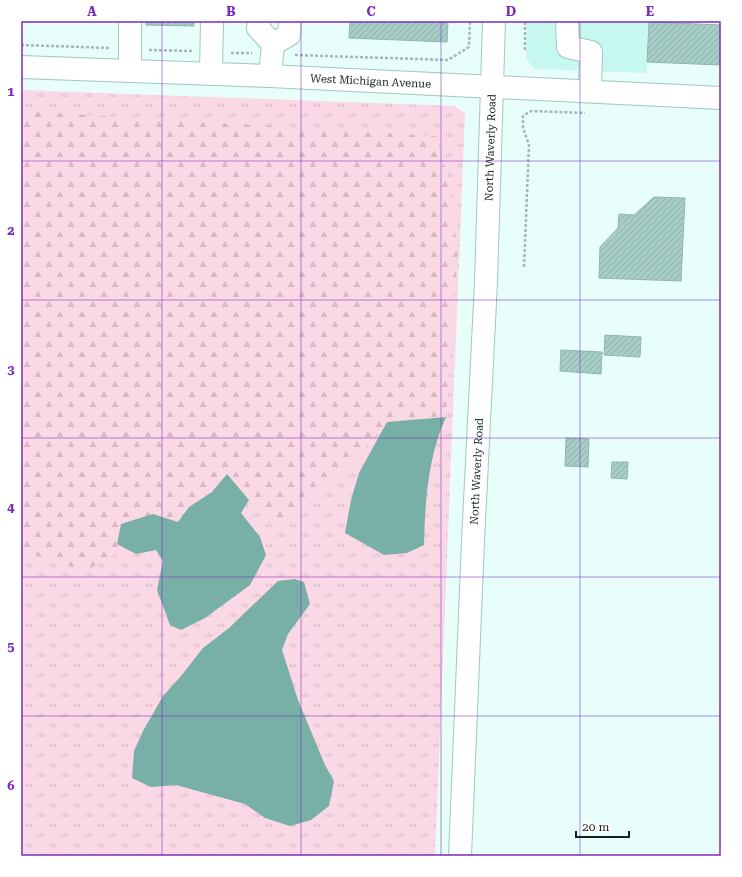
<svg xmlns="http://www.w3.org/2000/svg" width="742" height="877" viewBox="0 0 742 877" font-family="'Roboto Serif',serif">
	<defs>
		<pattern id="grass-tufts" width="24" height="20" patternUnits="userSpaceOnUse"><rect width="24" height="20" fill="#fbd8e5"/><path d="M3 7l-1-3M5 7V3M7 7l1-3M15 17l-1-3M17 17v-4M19 17l1-3" fill="none" stroke="#d6b9c4"/></pattern>
		<pattern id="forest-firs" width="22" height="20" patternUnits="userSpaceOnUse"><rect width="22" height="20" fill="#fbd8e5"/><path d="M5 1l3.5 6h-7zM16 11l3.5 6h-7z" fill="#d6b9c4"/></pattern>
		<pattern id="building-hatch" width="6" height="6" patternUnits="userSpaceOnUse"><rect width="6" height="6" fill="#a7cdc7"/><path d="M-1 1l2-2M0 6l6-6M5 7l2-2" fill="none" stroke="#8fb0ab"/></pattern>
	</defs>
	<rect width="100%" height="100%" fill="#e7fefa"/>
	<!-- built -->
	<path fill="#c7f8f0" d="M527,21H648L647,73L534,69L526,58Z"/>
	<!-- grass -->
	<path fill="url(#grass-tufts)" d="M21,90L454,106L465,113L435,856H21Z"/>
	<!-- forest -->
	<path fill="url(#forest-firs)" d="M21,111L436,136L447,175L458,252L448,383L446,417L387,422L340,476L279,533L227,474L152,533L85,571L21,551Z"/>
	<!-- water -->
	<path fill="#78afa7" d="M446,417C428,456 425,502 424,545L407,553L384,555L345,533L351,500L359,473L387,422Z
		M227,474L249,500L241,513L260,537L266,555L250,585L205,618L181,630L170,625L157,590L163,561L156,550L136,554L117,544L121,524L153,514L178,522L189,507L212,492Z
		M295,579L304,582L310,604L288,634L282,650L298,700L325,765L334,781L329,806L311,820L290,826L265,818L245,804L176,785L151,787L132,778L134,751L143,731L163,696L181,676L203,648L229,628L278,581Z"/>
	<!-- building -->
	<path fill="url(#building-hatch)" stroke="#90b5af" d="M146,21H194V26L146,25Z
		M350,21H448L447,42L349,38Z
		M649,22L721,25V65L647,62Z
		M654,197L685,198L681,281L599,278L600,247L618,228L619,214L634,215Z
		M605,335L641,337L640,357L604,355Z
		M561,350L602,352L601,374L560,371Z
		M566,438L589,439L588,467L565,466Z
		M612,462H628L627,479L611,478Z"/>
	<g fill="none" stroke-linecap="round" stroke-linejoin="round">
		<!-- minor casing -->
		<g stroke="#a1c7c1" stroke-width="24">
			<g id="minor">
				<path d="M259,21L258,28L273,44L270,76"/>
				<path d="M567,21L568,47L591,52L590,91"/>
				<path d="M273,44L289,35L290,21"/>
				<path id="s1" d="M21,67L270,76L721,98"/>
				<path d="M130,71V21"/>
				<path d="M211,73L212,21"/>
			</g>
		</g>
		<!-- major casing -->
		<g stroke="#a1c7c1" stroke-width="24">
			<g id="major">
				<path id="s2" d="M460,856L473,541L486,282L494,21"/>
			</g>
		</g>
		<!-- path -->
		<path stroke="#a4b9b5" stroke-width="2.5" stroke-dasharray="3 2" stroke-linecap="butt" d="M21,45L110,48
			M149,50L192,51
			M525,50V21
			M231,53H252
			M295,55L448,60L469,47L470,21
			M524,267L529,145L523,128V116L531,111L585,113"/>
		<!-- minor -->
		<use href="#minor" stroke="#fff" stroke-width="22"/>
		<!-- major -->
		<use href="#major" stroke="#fff" stroke-width="22"/>
	</g>
	<!-- grid -->
	<path fill="none" stroke="#7b2cbf" stroke-width="1" stroke-opacity="0.55" d="M162,21V856M301,21V856M441,21V856M580,21V856M21,161H721M21,300H721M21,438H721M21,577H721M21,716H721"/>
	<g text-anchor="middle" dominant-baseline="central" stroke-width="3" stroke-linejoin="round" paint-order="stroke">
		<!-- street labels -->
		<g font-size="11" fill="#142220" stroke="#fff">
			<text stroke="none"><textPath href="#s1" startOffset="350">West Michigan Avenue</textPath></text>
			<text stroke="none"><textPath href="#s2" startOffset="709">North Waverly Road</textPath></text>
			<text stroke="none"><textPath href="#s2" startOffset="385">North Waverly Road</textPath></text>
		</g>
	</g>
	<!-- border -->
	<rect width="742" height="877" fill="none" stroke="#ffffff" stroke-width="44"/>
	<!-- scale -->
	<path d="M576 831v6h53v-6" fill="none" stroke="#142220" stroke-width="2"/>
	<text x="582" y="831" font-size="12" fill="#142220" stroke="#ffffff" stroke-width="3" paint-order="stroke">20 m</text>
	<rect x="22" y="22" width="698" height="833" fill="none" stroke="#7b2cbf" stroke-width="1.5"/>
	<g font-size="13" text-anchor="middle" font-weight="bold" fill="#7b2cbf">
		<text x="92" y="16">A</text>
		<text x="231" y="16">B</text>
		<text x="371" y="16">C</text>
		<text x="511" y="16">D</text>
		<text x="650" y="16">E</text>
		<text x="11" y="96">1</text>
		<text x="11" y="235">2</text>
		<text x="11" y="374">3</text>
		<text x="11" y="512">4</text>
		<text x="11" y="651">5</text>
		<text x="11" y="790">6</text>
	</g>
</svg>
